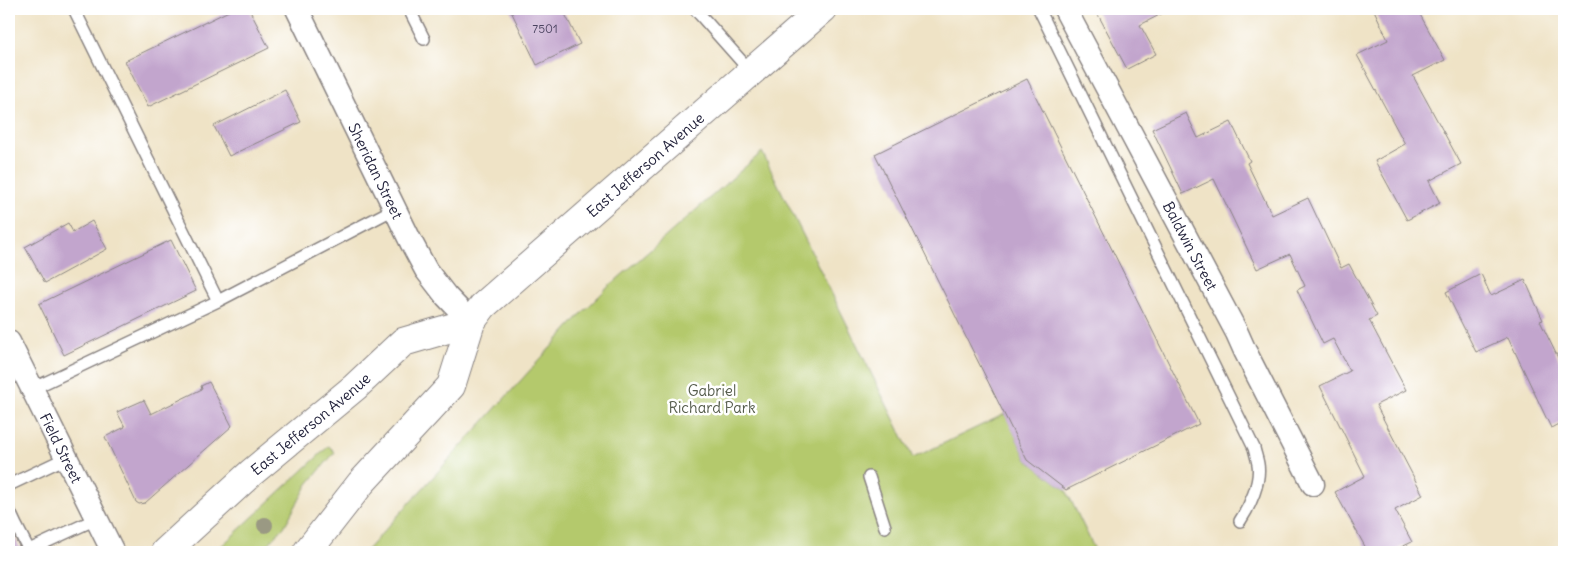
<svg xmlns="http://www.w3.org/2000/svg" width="1573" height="561" viewBox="0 0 1573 561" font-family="Delius,sans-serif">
	<rect width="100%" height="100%" fill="#fff"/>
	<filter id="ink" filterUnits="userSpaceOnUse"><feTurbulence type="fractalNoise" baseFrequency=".02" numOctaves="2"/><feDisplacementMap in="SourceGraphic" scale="10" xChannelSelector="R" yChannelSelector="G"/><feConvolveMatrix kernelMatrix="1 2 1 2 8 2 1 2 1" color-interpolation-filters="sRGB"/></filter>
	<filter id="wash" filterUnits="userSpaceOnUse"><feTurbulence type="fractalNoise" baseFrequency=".0096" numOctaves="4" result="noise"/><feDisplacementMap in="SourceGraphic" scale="20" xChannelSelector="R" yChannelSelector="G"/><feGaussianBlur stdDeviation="1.12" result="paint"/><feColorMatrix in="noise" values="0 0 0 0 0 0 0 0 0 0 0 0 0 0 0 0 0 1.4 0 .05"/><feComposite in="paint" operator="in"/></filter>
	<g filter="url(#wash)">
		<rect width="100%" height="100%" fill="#efe3c6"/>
		<!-- green -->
		<path fill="#b4c96c" stroke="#6b7654" d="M762,152L913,458L1005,414L1027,460L1066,490L1096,552H365L582,313L607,288Z
			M329,446L335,452L308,484L284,527L261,552H215Z"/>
		<g id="blocks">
			<!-- building -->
			<path fill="#c2a5cd" d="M233,9H249L269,48L148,107L125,61Z
				M510,9H571L564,12L580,44L537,65Z
				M1095,9H1171L1140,25L1156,54L1127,69Z
				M1375,9H1417L1445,60L1413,76L1461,164L1429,181L1440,203L1407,220L1375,161L1405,144L1357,55L1388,40L1374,10Z
				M1027,79L1199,424L1066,490L1027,460L875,154Z
				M285,90L301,122L229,156L214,126Z
				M1186,113L1198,138L1231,122L1250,161L1247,163L1272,215L1308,198L1341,268L1349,264L1377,316L1369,320L1406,390L1376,405L1423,495L1395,510L1412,542L1391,552H1368L1335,492L1365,476L1320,386L1350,371L1333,339L1323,344L1297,290L1305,286L1290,254L1257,269L1214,179L1183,194L1152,129Z
				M92,221L107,249L45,283L25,247L68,223L73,232Z
				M171,240L196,291L64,355L39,304Z
				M1481,274L1491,296L1525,280L1543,320L1540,321L1564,370V421L1551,428L1508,337L1476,352L1446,292Z
				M209,382L232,426L145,503L139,504L136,502L105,437L125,427L117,412L144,400L151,414L202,389L201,386Z
				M15,538L22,552H9V541Z"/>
		</g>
	</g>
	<g filter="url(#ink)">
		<use href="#blocks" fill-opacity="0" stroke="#888280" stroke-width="1"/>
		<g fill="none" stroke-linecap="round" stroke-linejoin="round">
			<!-- lane casing -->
			<g stroke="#888280" stroke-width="14">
				<path id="lane" d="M74,9L218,301
					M409,9L424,39
					M695,9L751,72
					M1039,9L1254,448C1255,453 1257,458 1258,464C1261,482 1250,506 1240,521
					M32,389L218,301L394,209
					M869,477L885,527
					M9,485L66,458
					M9,510L16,525
					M9,529L16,525L30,552
					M29,550L96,519"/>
			</g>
			<!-- street casing -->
			<g stroke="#888280" stroke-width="25">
				<g id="street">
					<path id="s1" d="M297,9L411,242L426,270L446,296L471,322"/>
					<path id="s2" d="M1065,9L1237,333L1245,351L1313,484"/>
					<path id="s3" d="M9,342L113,552"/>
				</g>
			</g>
			<!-- secondary casing -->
			<g stroke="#888280" stroke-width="30">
				<g id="secondary">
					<path id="s4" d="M165,552L251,473L355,387L403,342L471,322"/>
					<path id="s5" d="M307,552L361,483L451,386L471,322L483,306L823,9"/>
				</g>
			</g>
			<!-- lane -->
			<use href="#lane" stroke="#fff" stroke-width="11"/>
			<!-- street -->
			<use href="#street" stroke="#fff" stroke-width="22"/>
			<!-- secondary -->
			<use href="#secondary" stroke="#fff" stroke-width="28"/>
		</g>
		<!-- trees -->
		<circle fill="#9a9983" cx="265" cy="525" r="8"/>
	</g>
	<g text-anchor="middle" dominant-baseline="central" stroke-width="5" stroke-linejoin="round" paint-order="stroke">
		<!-- number labels -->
		<g font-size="12" fill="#4a4360">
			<text x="545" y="28">7501</text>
		</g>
		<!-- street labels -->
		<g font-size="15" fill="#22223b" stroke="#fff">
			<text stroke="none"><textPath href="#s5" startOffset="522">East Jefferson Avenue</textPath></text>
			<text stroke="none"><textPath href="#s1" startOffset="180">Sheridan Street</textPath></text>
			<text stroke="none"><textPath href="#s2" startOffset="268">Baldwin Street</textPath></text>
			<text stroke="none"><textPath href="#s4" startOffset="194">East Jefferson Avenue</textPath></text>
			<text stroke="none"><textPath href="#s3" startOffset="118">Field Street</textPath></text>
		</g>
		<!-- park labels -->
		<g font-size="15" fill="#555c4c" stroke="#fff">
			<text x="712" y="390">Gabriel<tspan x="712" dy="17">Richard Park</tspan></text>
		</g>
	</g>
	<!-- margin -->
	<rect width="1573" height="561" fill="none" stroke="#fff" stroke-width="30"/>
</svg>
